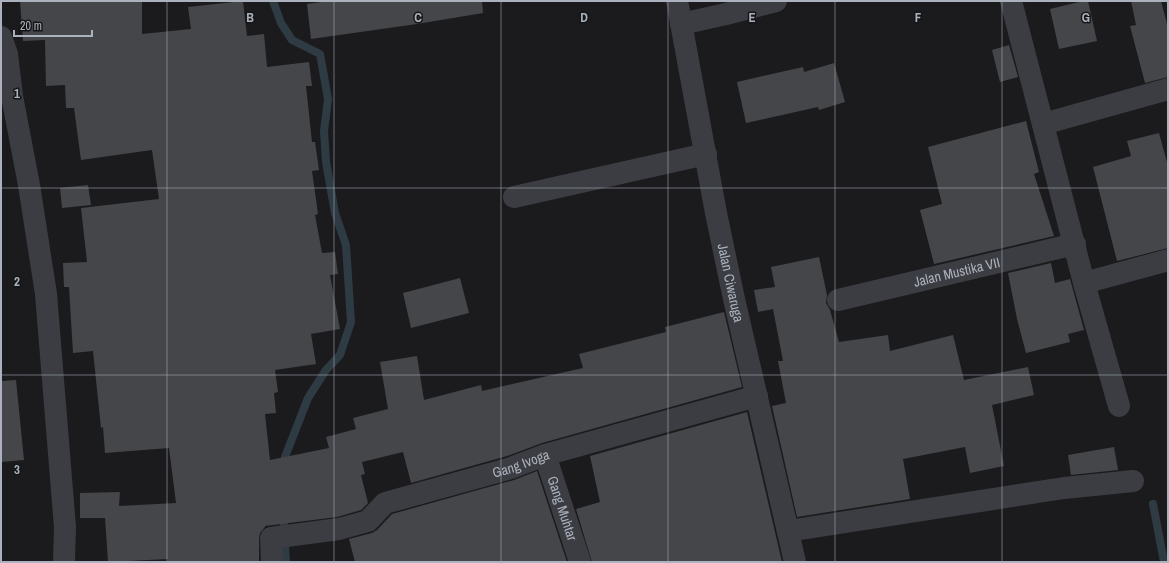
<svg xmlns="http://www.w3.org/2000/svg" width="1169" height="563" viewBox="0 0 1169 563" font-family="'Archivo Narrow',sans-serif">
	<rect width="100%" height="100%" fill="#1b1b1d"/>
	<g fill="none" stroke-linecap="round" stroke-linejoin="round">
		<!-- stream -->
		<path stroke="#2f3b43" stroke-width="8" d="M273,1L281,23L292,40L320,54L328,99L324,131L326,162L335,213L346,245L351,322L340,355L326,370L308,398L285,457L283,468
			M1153,504L1164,562
			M283,513L286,562"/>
	</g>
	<!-- building -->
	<path fill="#45464a" d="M20,1H142V34L191,29L188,7L243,1L247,36L264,34L267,67L309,62L312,86H306L312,142H315L319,170L312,171L318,214L315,215L322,253L335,252L338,274L330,275L340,329L311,334L316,364L275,370L278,392L274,393L276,413L265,414L270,460L329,448L326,437L356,429L353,418L388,409L380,362L417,356L424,400L481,385L482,391L583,368L579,354L666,332L665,327L724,312L742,387L542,443L507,456L411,483L403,452L362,462L365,474L361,475L368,503L361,510L337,517L265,526V527L260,533L259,538V562H168V559L108,562L105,518H80V493L120,492L119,506L176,503L169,448L105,453L103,427L101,428L93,351L73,353L69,287H64L63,263L87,262L81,208L159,199L152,150L81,160L74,108H66L65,85L46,86L45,40L23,41Z
		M328,1H482L483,13L417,24L311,39L307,4Z
		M1083,1H1088L1097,41L1059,49L1050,9Z
		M1131,1H1161L1168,28V77L1145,83L1130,26L1136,25Z
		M1009,45L1018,77L1000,82L992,50Z
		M834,63L845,102L819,110L818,107L746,123L737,82L803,67L804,72Z
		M1026,121L1039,172L1034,174L1054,236L934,264L920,210L942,204L928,147Z
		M1159,133L1168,166V248L1117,261L1093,167L1131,156L1127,141Z
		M88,185L91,205L62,208L60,188Z
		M819,257L827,295L826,303L830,310L839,342L888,335L890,351L953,335L964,380L1028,367L1034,395L992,405L1004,466L970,473L965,447L903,459L910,499L797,517L772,406L786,403L778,361H783L773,309L758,312L754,290L775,287L771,267Z
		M1051,263L1055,283L1070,279L1084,330L1068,334L1070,342L1026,353L1017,319L1008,273Z
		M460,278L469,313L411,328L403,293Z
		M16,380L24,460L1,462V381Z
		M747,412L782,562H592L576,509L600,502L590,456Z
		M1114,447L1118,470L1071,475L1068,455Z
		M537,471L567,562H355L349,539L372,533L377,530L392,514L514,480Z"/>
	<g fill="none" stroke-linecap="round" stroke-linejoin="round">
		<!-- minor -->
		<g stroke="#3b3d43" stroke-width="22">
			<path id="s1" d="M677,1L716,213L734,299L795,562"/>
			<path d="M1011,1L1084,283L1119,406"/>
			<path d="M681,24L726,14L776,1"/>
			<path d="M1,37L7,54L12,96L29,185L46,294L65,527L64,562"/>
			<path d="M1043,124L1168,89"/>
			<path d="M514,197L706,154"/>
			<path d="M1084,283L1168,260"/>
			<path id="s2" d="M838,300L1075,244"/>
			<path id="s3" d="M545,455L580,562"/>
			<path d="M788,531L1064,488L1133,481"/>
			<path id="s4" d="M272,562L271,538L339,529L368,521L385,503L511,468L545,455L757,396"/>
		</g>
	</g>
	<!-- grid -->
	<path fill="none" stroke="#acb2bd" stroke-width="1" stroke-opacity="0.55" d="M167,1V562M334,1V562M501,1V562M668,1V562M835,1V562M1002,1V562M1,188H1168M1,375H1168"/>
	<g text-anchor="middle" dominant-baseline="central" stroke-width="3" stroke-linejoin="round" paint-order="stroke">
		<!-- street labels -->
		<g font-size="14" fill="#acb2bd" stroke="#151618">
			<text stroke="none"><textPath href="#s2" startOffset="122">Jalan Mustika VII</textPath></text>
			<text stroke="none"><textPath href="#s1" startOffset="287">Jalan Ciwaruga</textPath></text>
			<text stroke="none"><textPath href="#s4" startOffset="289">Gang Ivoga</textPath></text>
			<text stroke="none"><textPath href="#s3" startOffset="56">Gang Muhtar</textPath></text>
		</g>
	</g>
	<g font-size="13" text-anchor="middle" font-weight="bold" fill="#acb2bd" stroke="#151618" stroke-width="3" stroke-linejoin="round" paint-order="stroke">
		<text x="250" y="22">B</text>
		<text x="418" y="22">C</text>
		<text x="584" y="22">D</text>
		<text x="752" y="22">E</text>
		<text x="918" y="22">F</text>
		<text x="1086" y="22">G</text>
		<text x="17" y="98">1</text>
		<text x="17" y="286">2</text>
		<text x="17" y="474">3</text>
	</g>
	<!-- border -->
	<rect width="1169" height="563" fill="none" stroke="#acb2bd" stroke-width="4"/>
	<!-- scale -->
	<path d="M14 30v6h78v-6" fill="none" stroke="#acb2bd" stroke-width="2"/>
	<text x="20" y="30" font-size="12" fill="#acb2bd" stroke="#151618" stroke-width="3" paint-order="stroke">20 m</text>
</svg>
